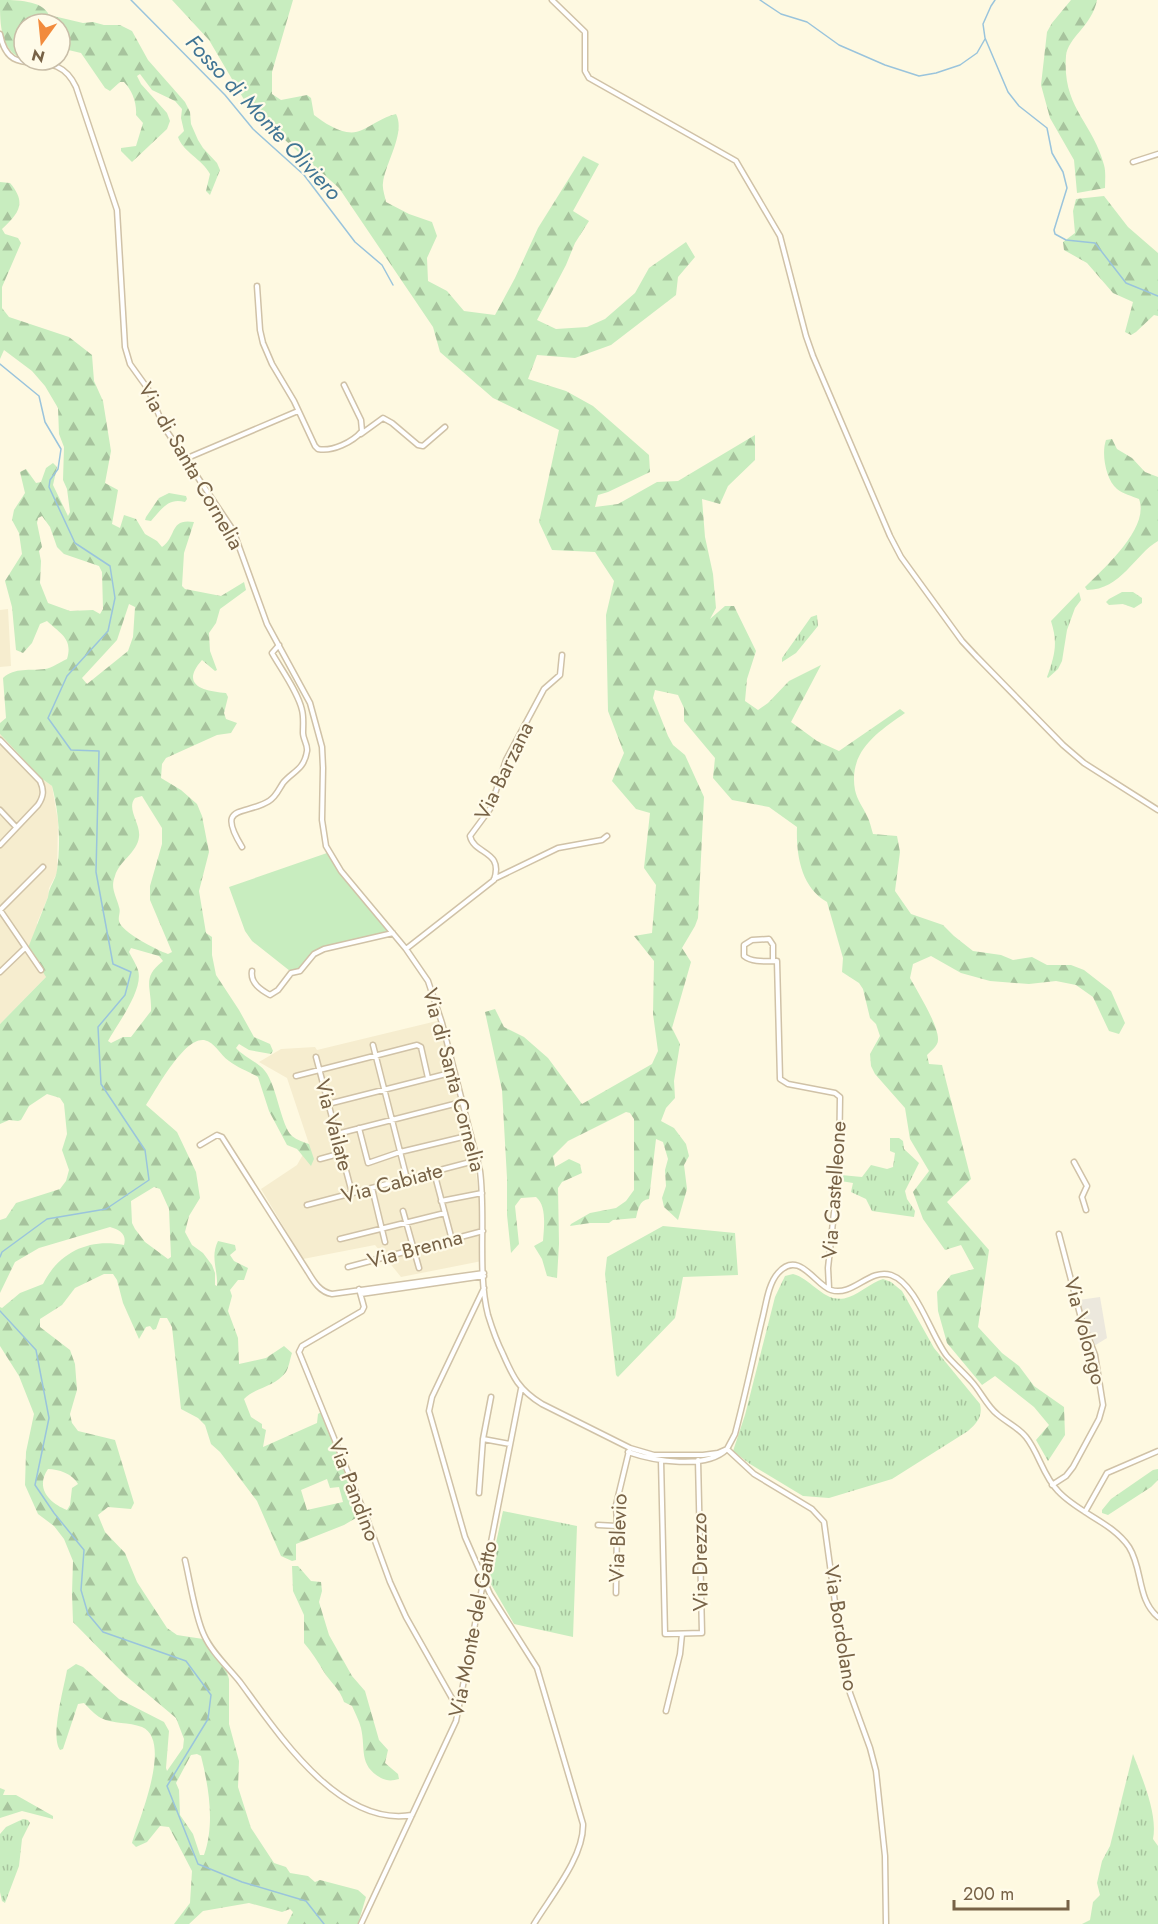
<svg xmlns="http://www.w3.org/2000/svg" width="1158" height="1924" viewBox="0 0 1158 1924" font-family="Jost,sans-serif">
	<defs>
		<pattern id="grass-tufts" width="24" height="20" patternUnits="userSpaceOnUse" patternTransform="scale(1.5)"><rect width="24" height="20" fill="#c8edbf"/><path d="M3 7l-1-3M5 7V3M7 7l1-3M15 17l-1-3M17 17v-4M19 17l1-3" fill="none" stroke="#a7c39d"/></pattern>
		<pattern id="forest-firs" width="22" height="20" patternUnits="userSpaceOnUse" patternTransform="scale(1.5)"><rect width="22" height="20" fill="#c8edbf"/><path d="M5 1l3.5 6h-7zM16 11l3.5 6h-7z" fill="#a7c39d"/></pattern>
	</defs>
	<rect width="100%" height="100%" fill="#fef9e1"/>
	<!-- residential -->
	<path fill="#f6edcf" d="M8,609L11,666L0,667V610Z
		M0,734L41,778L52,786L58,821L57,873L49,888L48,897L37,923L46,977L0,1024Z
		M441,1020L458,1101L474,1158L479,1197L482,1261L401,1277L375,1245L303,1259L261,1189L297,1165L309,1144L287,1078L259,1062L281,1049L315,1047L317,1050Z"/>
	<!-- industrial -->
	<path fill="#ece8dd" d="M1100,1297L1107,1338L1094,1346L1087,1332L1079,1300Z"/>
	<!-- grass -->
	<path fill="url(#grass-tufts)" d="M1079,592L1081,600L1075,608L1067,630L1062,661L1058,669L1048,678L1047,677C1055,655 1058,643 1051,621Z
		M1122,592H1133L1142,598V603L1134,608L1123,604L1109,605L1106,602L1109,599Z
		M817,615L818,626L796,653L782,662V658L811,617Z
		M890,1138H899L903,1141L904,1149L919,1163L905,1191L907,1199L915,1211L914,1217L872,1211L866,1199L851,1192L853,1183L841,1181V1175L862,1177L871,1165L887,1169L893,1167L895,1153L890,1151Z
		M663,1226L735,1233L738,1275L683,1277L675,1318L618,1377L616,1375L605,1274L607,1257Z
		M793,1274C813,1279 825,1306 849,1297C861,1293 870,1283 883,1279L891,1282L902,1291L934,1348L980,1404C983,1416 977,1423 968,1431L892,1479L829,1498L803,1496L750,1464L733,1451L745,1415L775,1297L785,1276Z
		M503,1511L577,1526L573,1637L514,1624L488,1579Z
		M1133,1754C1142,1778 1158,1814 1153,1839L1158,1846V1924H1082L1090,1920L1093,1902L1100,1895L1097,1883L1102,1861L1110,1846Z
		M23,1819L28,1820L30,1823L22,1839L19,1866L5,1903L2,1901L0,1892V1834L6,1827Z"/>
	<!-- forest -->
	<path fill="url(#forest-firs)" fill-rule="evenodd" d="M0,0C16,0 42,0 49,15L83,23L93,22L104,25H120L132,31L148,60L185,102L190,112L191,124L198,140L203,148L217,163L220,170L210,195L206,191L210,174C202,159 183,152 178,137L184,131L181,118L182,109L175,101L152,90L140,74L137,76L141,84L167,113L170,121L167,129L132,162L121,151V148L136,146L143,123L136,115C137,103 132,90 124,82H120L110,91L105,88L81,53L60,48V24H24V60C0,50 0,25 0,0Z
		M172,0H293L272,72V94L281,100L307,95L311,98L314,115C326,124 346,138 362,130C375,124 381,118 396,114C406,133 385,163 383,183C382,189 385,196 386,202L409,214L432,222L437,236L427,258L428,281L447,291L464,311L495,315L515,278L538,228L583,156L599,164L573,211L589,221L575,243L566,265L537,320L556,329L587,327L605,319L635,293L649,268L686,242L695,257L678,277L676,295L611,345L575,358L537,355L528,379L566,391L593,406L649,455L650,472L608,492L598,495L595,507L618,504L657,482L678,481L755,435V460L728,486L720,504L702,499L705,537L713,574L716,608L710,619L725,606H734L756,651L747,679L745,701L758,710L768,703L789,681L821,665L791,722L817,741L839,751L900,709L905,713C878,732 848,751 855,790C857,800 863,807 867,816C870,821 871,828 873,834L897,836L900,852L895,891L911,914L943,925L954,936L973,951L1001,955L1013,960L1032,957L1047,965H1071L1084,970L1111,991L1125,1023L1119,1034L1109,1031L1093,997L1076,985L1056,981L1029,984L990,981L961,973L931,956L913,964L910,978C917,991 939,1026 938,1040C938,1046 931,1051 927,1055L929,1064L942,1065L971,1179L947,1202L989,1250L978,1327L1002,1353L1019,1366L1034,1386L1064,1407L1065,1435L1048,1461L1036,1440L1049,1425L1034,1407L995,1376L982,1385L947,1343L938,1311L937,1292L951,1275L974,1269L961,1245L945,1250L923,1219L913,1192L929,1171L910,1139L905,1108L875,1074L871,1066L870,1054L880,1036L876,1024L870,1018L863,989L859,983L842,972L843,958L827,902C801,887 796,855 797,827L769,807L732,800L713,778L715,758L684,721V708L678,695L655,690L653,698L668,736L673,745L685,755L704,797L698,918L695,926L682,948L691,962L672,1028L680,1044L674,1081L675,1098L666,1108L661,1121L674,1128L686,1144L689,1156L684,1165L687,1189L678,1220L664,1207L662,1198L666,1186L665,1170L668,1159L663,1142L656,1139L649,1199C639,1200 638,1210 636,1218L613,1220L609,1223H590L570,1226L571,1224L590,1213L616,1208L626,1201L634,1190V1119L630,1113L626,1112L568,1141L553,1156L555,1167L569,1159L580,1164L582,1173L562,1182L558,1188L559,1244L557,1278L547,1276L542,1259L534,1246L543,1241C544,1227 547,1206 536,1197L521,1198L515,1206L519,1244L511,1253L507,1215V1178L502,1090L485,1012L495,1009L504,1027L524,1037L548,1058L582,1104L652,1064L658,1051L653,1014L654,961L634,936L652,933L656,885L644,868L650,813L636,809L612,781L624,753L608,711L606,615L614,581L595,552L552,550L539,522L559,430L493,398L440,352L433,327L339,188L249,108L209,40Z
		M1071,0H1097C1092,26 1068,37 1066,56C1062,108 1093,122 1104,165C1106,172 1105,181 1105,188L1077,193L1074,160L1050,118L1041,85L1047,32L1052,23Z
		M0,182L10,183C27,203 19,213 2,229L5,234L18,238L21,243L2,287V308L9,317L69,337L92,355L94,381L103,401L111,451L105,483L118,490L112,524L120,528L124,515L136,519L145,534L157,541L162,547C177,537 169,518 194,522L184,553L182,586L185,589L221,596L244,582L246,590L220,609L216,623L209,633L210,651L217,670L215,671L202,660C179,686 205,691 226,693L228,697L224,713L226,719L237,723L231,733L217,735L166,758L162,764L161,778L181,790L197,804L202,816L209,852L199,891L206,933L212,937V955L216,975L239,1010L254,1037L270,1044L273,1051L271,1054L249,1050L239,1044L236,1048C244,1057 258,1062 265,1071C277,1086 281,1126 292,1136C297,1140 303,1142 309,1144L314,1159L311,1166L297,1149L287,1145L269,1111L258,1077C248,1071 238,1068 229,1061C220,1055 215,1042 204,1040C184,1037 156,1090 146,1105L177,1132L196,1172L200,1198L189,1216L185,1232L192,1245L203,1253L212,1265L215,1273V1285L217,1286C218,1270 210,1257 218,1241L235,1245L236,1250L230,1255L234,1261L248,1268L244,1280H238L230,1290L232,1296L228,1311L238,1338L239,1364L266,1358L284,1346L292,1353C290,1359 289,1367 286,1372C275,1387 256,1387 244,1399L251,1417L262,1424V1428L266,1430L263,1447L317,1423L318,1414L321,1412L361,1515L344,1525L296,1544V1560L292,1561L281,1556L257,1501L220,1452L211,1444L205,1425L198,1418L181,1409L172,1327L167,1318H160L156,1329L153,1330L150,1326L146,1327L139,1339L123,1303L117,1280L113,1274H104L75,1288L62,1305L40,1319V1327L70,1350L75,1364L77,1390L70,1414L72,1423L78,1431L115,1440L134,1503L131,1509L108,1507L98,1515L105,1532L125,1553L137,1582L167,1628L177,1635L203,1639L226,1669L229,1679V1724L239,1761L238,1787L251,1828L274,1863L286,1867L290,1873L308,1876L315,1882L320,1880L358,1890L366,1897L358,1924H287L293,1912L290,1909L282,1912L249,1903L203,1911L189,1924H174L190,1903L192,1871L169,1827L160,1826L147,1842L136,1847L132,1843C139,1819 173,1741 142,1727C129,1722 113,1724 101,1718C95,1715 89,1708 84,1703L78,1704L63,1749L60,1750C50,1737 64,1688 67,1670L76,1664L83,1667L119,1699L164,1722L169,1731L166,1768L167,1771L183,1748L184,1739L176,1718L126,1676L73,1622L72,1593L73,1561L64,1539L54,1526L38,1514L25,1485L26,1452L34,1414L19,1376L0,1346V1307L2,1308L20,1293L43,1284C59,1252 89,1238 124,1245C127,1234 120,1230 110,1227L39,1248L15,1262L0,1293V1220L6,1218L16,1203L60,1189L66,1181L69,1170L62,1150L67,1134L64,1104L60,1098L47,1094L29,1106L21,1120L18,1121L9,1120L0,1124V1024L46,977L28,948L48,897C49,886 56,880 57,870C61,843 59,812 52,786L41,778L0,734V723L6,718L3,678C15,667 30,671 45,669C52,668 60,662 67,659C73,639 61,634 47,621L40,624L32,643L23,653L16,650L12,607L5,581L22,554L19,533L12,520L14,510L25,493L20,472L26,469L36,483L41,482L46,468L53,463L57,467L53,485L68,516L70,512L67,489L63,480L64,447L59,434L58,408L45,386L32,371L4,350L0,359ZM42,516L50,527L57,547L64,554L99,566L102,572L103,609L100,614L93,610L70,611L48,603L40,583L41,561L39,551L42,547L37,523L38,518ZM129,604L135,607L133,637L128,651L87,684L82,678L117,640ZM142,796L162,828V844L150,886V900L172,952L168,954C157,950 121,932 119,921C118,916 121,912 119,907C116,895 110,888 115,876C119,861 137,853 139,837C141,824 126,809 135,798ZM131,948L159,956L163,961C141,978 152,987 151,1011L131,1037H123L111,1043L108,1041C118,1023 144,989 138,970C136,964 132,958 129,952ZM154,1187L160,1189L169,1209L171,1257L168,1259L145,1242L135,1229L132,1223L131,1201ZM48,1469C58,1469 73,1474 78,1484L72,1488L70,1505L67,1510C49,1503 35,1488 48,1469ZM327,1479L330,1488L339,1487L343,1502L307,1510L301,1490ZM197,1754L201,1756C209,1788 215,1824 204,1855H200L193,1834L180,1815L179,1790L176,1783L191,1755Z
		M1104,196L1128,227L1158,253V316L1154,315L1136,332L1131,335L1125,332L1133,302L1113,293L1087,263L1064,250L1063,242L1075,233L1073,211L1076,199Z
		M1112,439L1117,449L1132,458L1145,472L1158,477V541C1135,554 1121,590 1087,590L1085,587C1104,568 1150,528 1139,499C1132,496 1123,494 1117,489C1106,480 1101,454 1106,440Z
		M169,493L186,496L187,499L185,502C168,497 161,510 151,521L145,520L146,517L159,498Z
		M1158,1469V1480L1151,1487L1108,1515L1102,1513V1510L1111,1499L1153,1470Z
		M292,1566H298L311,1581L321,1582L322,1591L319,1602L329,1635L352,1676L365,1691L379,1740L388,1750L385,1763L398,1774L399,1779C392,1781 387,1781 381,1778C358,1765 366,1749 361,1728C359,1720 355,1713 352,1706L344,1702C340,1689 331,1683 324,1672C318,1662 312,1652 304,1643V1615L293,1591Z
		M0,1788L5,1790L3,1795H16L53,1816V1819L22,1811L0,1818Z"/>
	<!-- park -->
	<path fill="#c8edbf" d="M327,853L341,875L388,931L327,946C313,952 304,971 290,971L252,941L245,931L229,887Z"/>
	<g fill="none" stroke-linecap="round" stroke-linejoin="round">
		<!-- stream -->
		<path stroke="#9ac4dc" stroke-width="1.5" d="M131,0L225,95L253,129L304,175L355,242L382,265L393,285
			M760,0L781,14L807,22L839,45L885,65L919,76L936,73L960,65L977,53L985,39
			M995,0L991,6L983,24L985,38L1008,92L1019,106L1047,128L1052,153L1063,172L1067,188L1054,230L1055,234L1066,240L1095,243L1126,283L1158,296
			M0,364L39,396L45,422L61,449L58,469L50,480L49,487L75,543L110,566L115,598L108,631L67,676L48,718L71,750L99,751L96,872L113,964L131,972L125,995L98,1027L101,1084L145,1150L149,1180L106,1209L47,1219L2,1252L0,1257
			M0,1311L36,1350L49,1418L35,1485L54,1513L84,1550L81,1590L88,1614L103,1632L186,1661L211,1695L208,1719L167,1786L198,1864L242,1882L306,1901L324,1924"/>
		<!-- minor casing -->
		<g stroke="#d0c2a7" stroke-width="7">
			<path id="minor" d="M552,0L585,32V71L589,78L736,161L780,236L806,336L813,356L890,536L901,557L962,641L976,656L1063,745L1084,763L1158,810
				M0,34C10,87 54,40 76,87L117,210L125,347L130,364L148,389L164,427L233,530L267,624L310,703L322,747L323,768L322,820L326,846L341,871L406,949L428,981L442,1023L480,1171C486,1217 477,1272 488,1315C492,1328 497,1342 503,1354C513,1377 519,1390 542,1404L630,1448L654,1455H703L718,1453L727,1449L735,1434C745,1396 753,1358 762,1320C766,1305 768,1284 778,1273C799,1249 815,1285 831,1290C853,1297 869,1268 891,1275C917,1284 931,1336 947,1356C955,1365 964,1373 972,1382C981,1392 987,1406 997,1414C1006,1422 1018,1427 1026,1437C1039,1453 1043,1476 1058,1491C1078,1513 1112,1522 1129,1547C1143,1569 1137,1600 1158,1617
				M1133,162L1158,154
				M257,286L260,330L263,343L272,364L294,401L315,446L318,449C332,452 353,442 362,431L361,420L344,385
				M361,434L383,418L392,423L418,445L423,446L445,427
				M185,459L298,411
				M0,740L40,781C44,790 44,796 38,805L0,845
				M0,810L16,827
				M242,847C215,803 245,816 269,801C276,797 279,789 283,783C293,771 304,770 307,751C308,745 303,739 303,733C303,725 304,718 302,710C298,692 281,669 272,653L279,645
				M494,879L558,848L602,840L607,836
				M0,910L41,970
				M0,910L43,867
				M406,949L494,880C504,850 474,855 470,836L490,809L506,760L544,689L560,675L562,655
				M773,961V945L769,939L752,940L744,945V956C753,963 766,961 777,961L780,1079L788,1084L835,1093L840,1097L839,1166L828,1268L829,1288
				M252,971C250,983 261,990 270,995L278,990L291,973L300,971L314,954L324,949L393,933
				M0,972L25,948
				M373,1045L407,1179
				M316,1057L352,1193
				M296,1076L417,1045L421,1047L428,1078
				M328,1104L454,1072
				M359,1128L368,1163L400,1152L471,1135
				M337,1134L462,1102
				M200,1145L217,1135L222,1137L308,1272C314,1282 320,1292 332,1294L484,1273
				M320,1159L342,1153
				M1074,1162L1087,1186L1082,1197L1086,1210
				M434,1172L452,1240
				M372,1188L385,1242
				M441,1201L482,1193
				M307,1205L478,1160
				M403,1211L419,1268
				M340,1239L445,1213
				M348,1267L483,1231
				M484,1288L432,1397L429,1411L465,1537L490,1594L537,1668L583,1824C584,1857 551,1896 534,1924
				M359,1289L364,1307L362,1311L302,1346L299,1352L367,1519L390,1582L406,1617L458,1709
				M361,1294L484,1276
				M483,1439L510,1444
				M628,1452C654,1461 706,1470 727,1449L754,1474L812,1509L824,1522L844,1668L850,1693L870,1748L876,1771L885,1856L886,1924
				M661,1460L665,1634L702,1633L698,1460
				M1052,1485L1066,1476L1073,1467L1099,1419L1103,1405L1095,1355L1081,1318L1059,1234
				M479,1493L483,1439L491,1397
				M1085,1512L1107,1473L1158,1451
				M598,1525L617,1526
				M185,1560C190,1581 195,1616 204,1635C212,1653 228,1667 240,1682C277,1732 339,1828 412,1815
				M616,1593L617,1525L616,1505L629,1451
				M666,1711L680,1654L682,1634
				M361,1924L456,1721L521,1389"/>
		</g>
		<!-- minor -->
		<use href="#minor" stroke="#fff" stroke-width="4"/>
	</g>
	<g text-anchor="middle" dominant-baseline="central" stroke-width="4.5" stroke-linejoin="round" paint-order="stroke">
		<!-- street labels -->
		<g font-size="21" fill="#776246" stroke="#fffbe9">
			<text transform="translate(191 466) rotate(60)">Via di Santa Cornelia</text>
			<text transform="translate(504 771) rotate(-64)">Via Barzana</text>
			<text transform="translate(454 1080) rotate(75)">Via di Santa Cornelia</text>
			<text transform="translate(334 1125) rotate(75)">Via Vailate</text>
			<text transform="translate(392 1183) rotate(-15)">Via Cabiate</text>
			<text transform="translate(834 1190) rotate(-86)">Via Castelleone</text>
			<text transform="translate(415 1249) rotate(-15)">Via Brenna</text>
			<text transform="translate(1085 1331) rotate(75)">Via Volongo</text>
			<text transform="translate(354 1490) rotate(69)">Via Pandino</text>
			<text transform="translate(618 1538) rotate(-88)">Via Blevio</text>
			<text transform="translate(700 1562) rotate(-91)">Via Drezzo</text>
			<text transform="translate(841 1628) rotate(81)">Via Bordolano</text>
			<text transform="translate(473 1629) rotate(-79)">Via Monte del Gatto</text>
		</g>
		<!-- water labels -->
		<g font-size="22" font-style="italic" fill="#417594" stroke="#fffbe9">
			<text transform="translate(264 117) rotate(47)">Fosso di Monte Oliviero</text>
		</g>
	</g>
	<!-- north arrow -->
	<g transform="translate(42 42) rotate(195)"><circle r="28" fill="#fffbe9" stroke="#c9bea8" stroke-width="1.5"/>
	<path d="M0-4.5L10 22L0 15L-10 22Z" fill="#f28b3c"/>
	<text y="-9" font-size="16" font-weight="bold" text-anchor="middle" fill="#776246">N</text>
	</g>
	<!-- scale -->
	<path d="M954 1900v9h114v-9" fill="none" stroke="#776246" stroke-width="3"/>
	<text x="963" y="1900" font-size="18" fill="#776246" stroke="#fffbe9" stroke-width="4.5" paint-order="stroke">200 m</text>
</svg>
